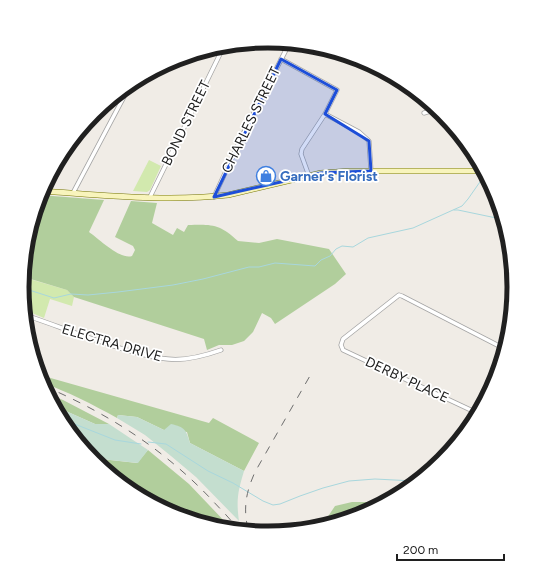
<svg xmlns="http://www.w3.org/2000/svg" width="537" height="574" viewBox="0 0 537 574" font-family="Figtree,sans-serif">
	<rect width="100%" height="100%" fill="#f0ece6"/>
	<!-- grass -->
	<path fill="#d2e9ae" d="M149,160L161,166L150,190L147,192L133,191Z
		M26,278L67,290L74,297L72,306L50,299L44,318L27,311L22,288Z"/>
	<!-- forest -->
	<path fill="#b1ce9c" d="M40,195L104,200L89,232C99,239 120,260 132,256L135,250L133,246L115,237L131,201L157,203L152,223L173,235L177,228L184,232L188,225C212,224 220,224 238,241L259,243L277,239L329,249L346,274L335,284L275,324L271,318L262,313L253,332L244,341L232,345H219L207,350L204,339L74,297L67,290L24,277Z
		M40,375L209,423L213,418L259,443L244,471L190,443L187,432L164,430L137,417L118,415L117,418C92,404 68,392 41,382Z
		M49,394L63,400L109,424H95L59,408Z
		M148,450L189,484L229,526L174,515L94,461L92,458L137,463Z
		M352,502H375L379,504L363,515L320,523L325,521L335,506Z"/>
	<!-- wetland -->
	<path fill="#c4decf" d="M59,408L95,424H109L148,450L138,463L92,458Z
		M118,415L137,417L164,430L171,424C185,427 186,430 190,443L244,471C238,491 236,500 239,521L196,477L171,456L145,435L117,418Z"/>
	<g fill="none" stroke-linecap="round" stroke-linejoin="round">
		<!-- stream -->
		<path stroke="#a8d7dd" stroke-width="1" d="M454,210H458L501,219
			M26,289L54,298L71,294L88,295L118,292L173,285L203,279L249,267H259L275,263L315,266L321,260L330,256L336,249L342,246L353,247L368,238L413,228L453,210L462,206L468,199L482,179
			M67,421L115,440L141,444
			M148,442L166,444L208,471L233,483L263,501L273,505L280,504L300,496L323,488L349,481L375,479L414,481"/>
		<!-- street casing -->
		<g stroke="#a4a4a4" stroke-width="5">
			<path id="street" d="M281,59L337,90L325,114L302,149L301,154L309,176
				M441,112L448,120
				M424,113L437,109
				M325,114L359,132L369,141L371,171
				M73,193L127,91
				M150,197L222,50
				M214,197L244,132L289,44
				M28,316C60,327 91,339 123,349C138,353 152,358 168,359C186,361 204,356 221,350
				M475,412L343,350L341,345L343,339L399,295L402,296L503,348"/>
		</g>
		<!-- secondary casing -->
		<g stroke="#767607" stroke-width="6">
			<path id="secondary" d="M42,191C103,195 166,202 228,195L321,173L350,171H482"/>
		</g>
		<!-- street -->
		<use href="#street" stroke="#fff" stroke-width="3.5"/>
		<!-- secondary -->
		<use href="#secondary" stroke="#f8f4bc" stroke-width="5"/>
		<!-- rail -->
		<path stroke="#6e6e6e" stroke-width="1" stroke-dasharray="8 8" stroke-linecap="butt" d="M44,386C107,413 164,449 212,500C220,509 229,517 236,527
			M248,529C243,508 246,492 255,472L311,374"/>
	</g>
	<!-- marked area -->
	<path fill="#1d4ed8" fill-opacity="0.2" stroke="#1d4ed8" stroke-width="3" stroke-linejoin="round" d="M281,59L337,90L325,114L369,141L371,171L321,173L214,197Z"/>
	<!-- icons -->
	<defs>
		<g id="shop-ring" transform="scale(1)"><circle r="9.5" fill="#fff" stroke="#3f7fe0" stroke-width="1.5"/><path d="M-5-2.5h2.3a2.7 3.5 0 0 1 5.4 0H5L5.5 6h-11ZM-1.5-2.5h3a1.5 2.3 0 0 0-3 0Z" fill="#3f7fe0"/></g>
	</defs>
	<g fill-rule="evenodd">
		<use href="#shop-ring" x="266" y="176"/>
	</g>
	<g text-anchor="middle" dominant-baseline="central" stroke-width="3.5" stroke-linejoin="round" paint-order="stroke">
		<!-- street labels -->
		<g font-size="14" fill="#202020" stroke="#fff">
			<text transform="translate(251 120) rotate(-64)">CHARLES STREET</text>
			<text transform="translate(186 123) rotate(-64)">BOND STREET</text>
			<text transform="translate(112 343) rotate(16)">ELECTRA DRIVE</text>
			<text transform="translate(407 380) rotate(25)">DERBY PLACE</text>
		</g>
		<!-- shop labels -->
		<g font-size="14" font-weight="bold" fill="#366cbe" stroke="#fff" text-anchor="start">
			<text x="280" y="176">Garner's Florist</text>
		</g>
	</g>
	<!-- crop -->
	<path d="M0 0H537V574H0ZM29 287a239 239 0 1 1 478 0a239 239 0 1 1-478 0Z" fill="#fff" fill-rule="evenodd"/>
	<path fill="none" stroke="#202020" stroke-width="5" d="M29 287a239 239 0 1 1 478 0a239 239 0 1 1-478 0Z"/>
	<!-- scale -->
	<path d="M397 554v6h107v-6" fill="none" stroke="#202020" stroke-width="2"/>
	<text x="403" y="554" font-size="12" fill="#202020" stroke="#ffffff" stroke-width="3" paint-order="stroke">200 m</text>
</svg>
